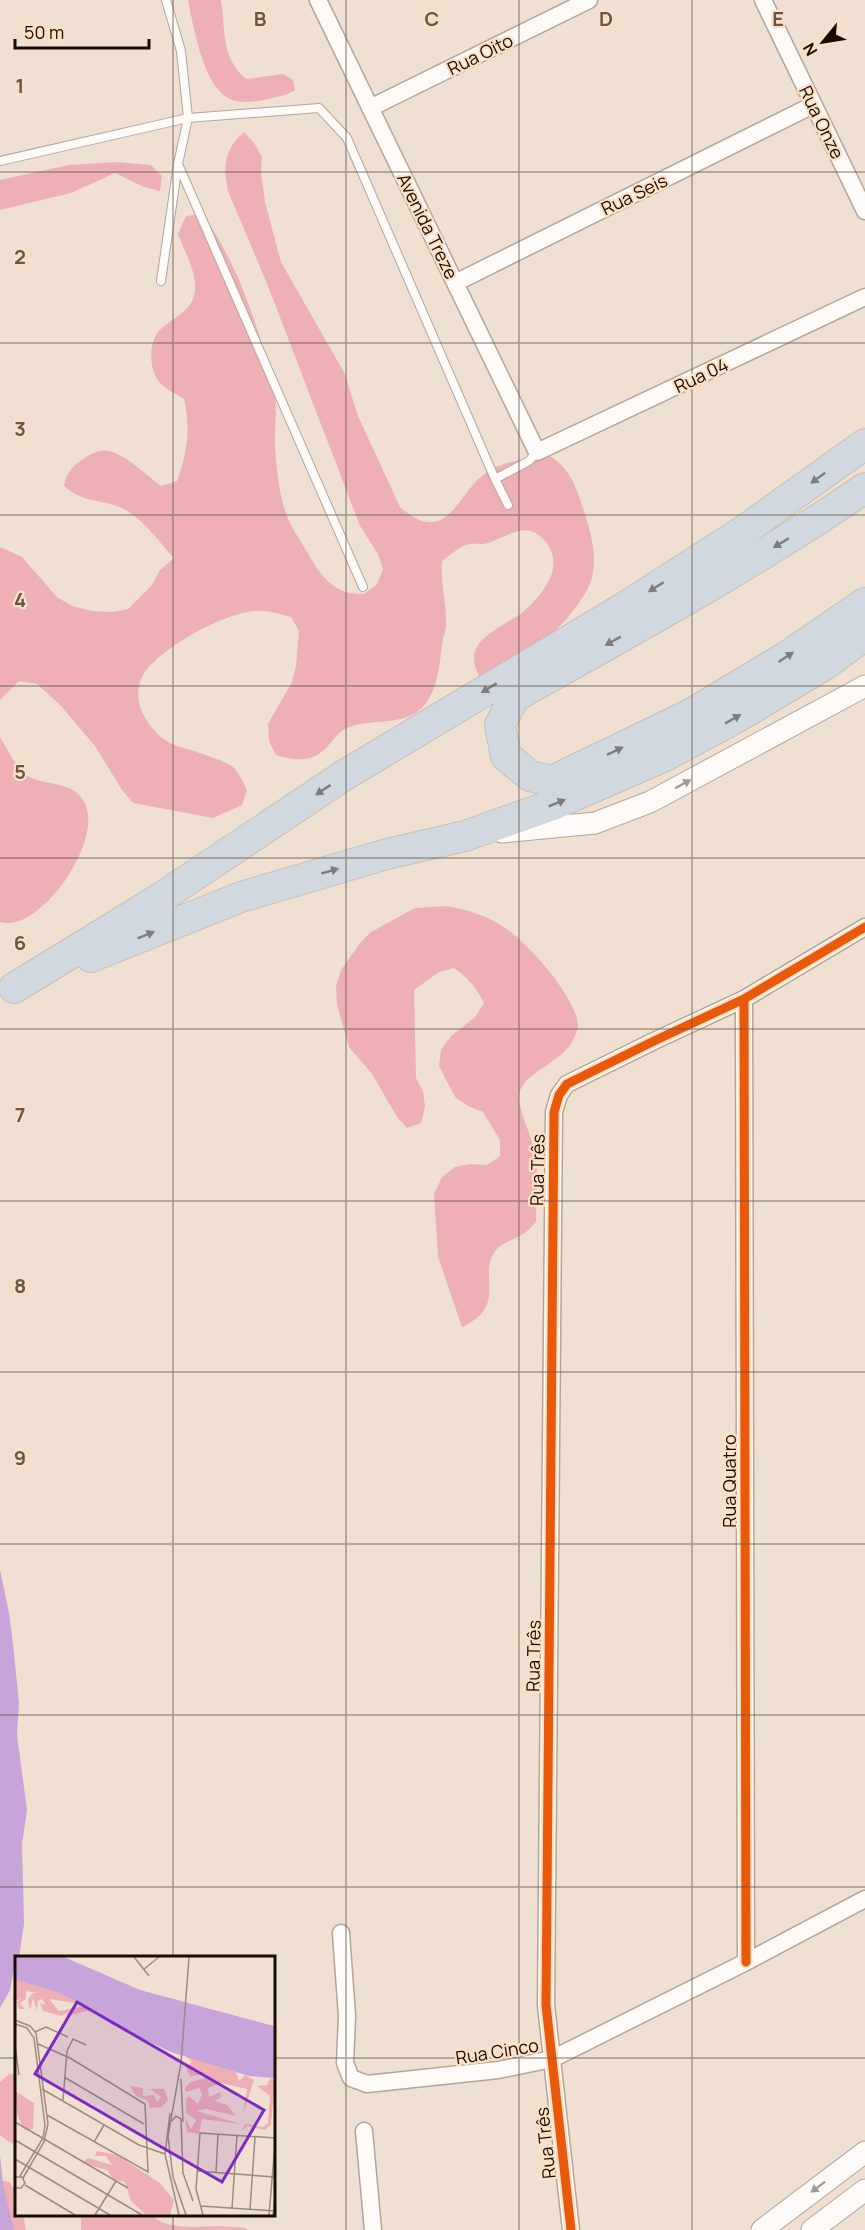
<svg xmlns="http://www.w3.org/2000/svg" width="865" height="2230" viewBox="0 0 865 2230" font-family="Manrope,sans-serif">
	<rect width="100%" height="100%" fill="#f0e0d1"/>
	<!-- forest -->
	<path fill="#eeb0b5" d="M188,0H221C226,31 220,56 246,79L283,74L293,80L295,90C286,96 275,97 264,100C252,102 239,104 228,98C203,85 193,25 188,0Z
		M244,132L254,143L262,157L261,172L265,202L281,262L345,374L358,416L400,507C448,549 456,493 487,472C504,460 530,459 550,456C572,470 577,490 585,514C591,533 596,551 593,572C590,600 545,644 522,660C510,668 494,673 481,680C476,670 471,660 476,649C483,633 509,623 523,612C533,603 543,593 549,580C556,567 555,554 546,542C526,518 509,537 488,543C482,545 475,543 469,544C459,547 450,555 442,561C440,583 447,604 446,625C446,630 444,634 443,639C439,662 439,700 414,714C394,725 368,719 347,728C336,733 332,743 324,750C310,763 292,760 276,755L269,741L268,724L292,682L296,666L299,631L291,617C279,614 267,610 255,611C226,612 155,650 142,677C137,687 137,701 142,712C162,751 182,744 216,759C222,761 228,763 233,767C239,773 243,782 247,790L242,805L213,818L133,803L122,790L95,746L61,706L37,684L19,681L0,700V547L22,557L57,597L72,606L92,611L113,612L128,609L152,585L160,570L174,558C159,542 143,519 124,509C102,498 86,505 64,486C66,474 72,466 82,460C89,455 100,449 109,451C128,456 146,475 161,486L177,481C187,454 191,428 184,399C176,394 163,388 158,380C149,368 149,343 158,332C169,319 189,314 194,296C199,275 185,253 178,234L186,216L202,214C237,260 262,335 274,392C278,410 274,428 275,446C277,471 279,500 290,523C294,532 301,541 306,550C314,564 321,577 334,586C343,593 353,594 364,594L377,584L383,569L378,554L360,526L268,286L228,191C223,165 224,150 244,132Z
		M117,162L151,165L162,176L160,191L144,187L115,173L71,193L0,210V180L69,165Z
		M0,737C8,750 14,764 25,774C35,783 59,782 73,790C110,814 71,879 48,901C35,913 19,927 0,922Z
		M446,906C465,909 489,916 505,928C528,943 576,997 578,1025C578,1029 576,1034 574,1038C565,1062 520,1073 519,1096C518,1110 534,1141 536,1158C538,1178 536,1201 536,1222C532,1226 528,1231 523,1234C515,1239 504,1242 498,1248C474,1272 511,1305 462,1327L438,1257L434,1194L442,1177L455,1167L470,1164L487,1165L500,1156V1140L483,1112L468,1106L455,1097L439,1066L441,1050L451,1036L475,1017L484,1003C476,987 468,978 454,968L439,972L414,990L416,1078L423,1091L425,1107L421,1123L407,1128L397,1117L372,1074L349,1047L337,1005L336,986L341,970L360,943L371,932L415,908Z
		M9,2074H16V2144L9,2142L0,2135V2082Z
		M0,2180L10,2182L16,2193V2214H23L26,2230H0Z
		M78,2214H149C167,2230 193,2227 217,2226C226,2226 236,2227 245,2228L248,2230H81V2219Z"/>
	<!-- water -->
	<path fill="#c7a4d9" d="M0,1570L9,1613L13,1644L19,1703L17,1735L27,1810L22,1844L24,1924L19,1957H16L10,1990L0,2008Z
		M0,2155L3,2185L14,2230H0Z"/>
	<g fill="none" stroke-linecap="round" stroke-linejoin="round">
		<!-- service casing -->
		<g stroke="#b3a699" stroke-width="10">
			<path id="service" d="M0,161L188,118L319,108L347,138L495,479L508,505
				M178,164L363,587
				M161,281L178,164L188,118L181,51L166,0
				M495,479L529,461L537,452"/>
		</g>
		<!-- minor casing -->
		<g stroke="#b3a699" stroke-width="19">
			<path id="minor" d="M318,0L537,452L865,297
				M763,0L865,211
				M370,108L589,0
				M455,283L813,105
				M744,999L746,1962
				M341,1933L347,2016L345,2063L351,2078L367,2084L498,2070L552,2059L746,1962L865,1899
				M364,2131L373,2230
				M571,2230L546,2005L554,1112L559,1095L567,1084L654,1041L744,999L865,927"/>
		</g>
		<!-- tertiary casing -->
		<g stroke="#b3a699" stroke-width="23">
			<path id="tertiary" d="M502,832L595,823L650,802L865,686
				M762,2230L865,2152
				M812,2230L865,2190"/>
		</g>
		<!-- motorway casing -->
		<g stroke="#c7bfb7" stroke-width="32">
			<path id="motorway" d="M865,488C753,565 633,630 514,697L500,725L506,756L530,776L552,781L691,714L786,657L865,603
				M91,957L241,897L387,854L465,836L555,804L665,756L734,719L826,664L865,635
				M14,988L156,901L343,776L625,607L742,532L865,444"/>
		</g>
		<!-- service -->
		<use href="#service" stroke="#fdfaf8" stroke-width="8"/>
		<!-- minor -->
		<use href="#minor" stroke="#fdfaf8" stroke-width="16"/>
		<!-- tertiary -->
		<use href="#tertiary" stroke="#fdfaf8" stroke-width="21"/>
		<!-- motorway -->
		<use href="#motorway" stroke="#d1d8df" stroke-width="30"/>
		<!-- cycleway casing -->
		<g stroke="#fde0c4" stroke-width="13">
			<path id="cycleway" d="M744,999L746,1962
				M571,2230L546,2005L554,1112L559,1095L567,1084L654,1041L744,999L865,927"/>
		</g>
		<!-- cycleway -->
		<use href="#cycleway" stroke="#e8590c" stroke-width="9"/>
	</g>
	<!-- one-way arrows -->
	<defs><path id="oneway-solid" d="M-6-.8H1V-3.2L6.5 0L1 3.2V.8H-6Z" transform="scale(1.5)"/></defs>
	<g fill="#7e7d7c">
		<use href="#oneway-solid" transform="translate(818 478) rotate(144)"/>
		<use href="#oneway-solid" transform="translate(781 543) rotate(149)"/>
		<use href="#oneway-solid" transform="translate(656 587) rotate(148)"/>
		<use href="#oneway-solid" transform="translate(613 641) rotate(151)"/>
		<use href="#oneway-solid" transform="translate(786 657) rotate(-33)"/>
		<use href="#oneway-solid" transform="translate(489 688) rotate(149)"/>
		<use href="#oneway-solid" transform="translate(733 719) rotate(-29)"/>
		<use href="#oneway-solid" transform="translate(615 751) rotate(-26)"/>
		<use href="#oneway-solid" transform="translate(323 790) rotate(146)"/>
		<use href="#oneway-solid" transform="translate(557 803) rotate(-22)"/>
		<use href="#oneway-solid" transform="translate(330 871) rotate(-16)"/>
		<use href="#oneway-solid" transform="translate(146 935) rotate(-22)"/>
	</g>
	<g fill="#a19b96">
		<use href="#oneway-solid" transform="translate(683 784) rotate(-28)"/>
		<use href="#oneway-solid" transform="translate(818 2187) rotate(143)"/>
	</g>
	<!-- grid -->
	<path fill="none" stroke="#64574a" stroke-width="1.5" stroke-opacity="0.55" d="M173,0V1957M346,0V2230M519,0V2230M692,0V2230M0,172H865M0,343H865M0,515H865M0,686H865M0,858H865M0,1029H865M0,1201H865M0,1372H865M0,1544H865M0,1715H865M0,1887H865M0,2058H16M273,2058H865M173,2214V2230"/>
	<g text-anchor="middle" dominant-baseline="central" stroke-width="4.5" stroke-linejoin="round" paint-order="stroke">
		<!-- street labels -->
		<g font-size="18" fill="#180d02" stroke="#fde0c4">
			<text transform="translate(480 54) rotate(-26)">Rua Oito</text>
			<text transform="translate(822 122) rotate(64)">Rua Onze</text>
			<text transform="translate(634 194) rotate(-26)">Rua Seis</text>
			<text transform="translate(428 226) rotate(64)">Avenida Treze</text>
			<text transform="translate(701 375) rotate(-25)">Rua 04</text>
			<text transform="translate(537 1170) rotate(-89)">Rua Três</text>
			<text transform="translate(729 1481) rotate(-90)">Rua Quatro</text>
			<text transform="translate(533 1656) rotate(-89)">Rua Três</text>
			<text transform="translate(497 2051) rotate(-9)">Rua Cinco</text>
			<text transform="translate(545 2143) rotate(-96)">Rua Três</text>
		</g>
	</g>
	<!-- overview -->
	<g transform="translate(15 1956)">
		<rect width="260" height="260" fill="#f0e0d1"/>
		<path d="M0,23L34,31L66,48L34,43L44,55L70,50L75,54L56,59L49,67L52,57L46,60L28,55L25,47L31,49L27,43L23,45L22,55L18,42L15,54L13,43L18,37H23L11,35V43L5,47L10,53H4L2,46L6,42L0,45ZM170,99L221,116L224,125L230,119L239,124L228,158L232,133L206,127L193,132L194,141L205,136L206,141L200,145L212,149L221,160L191,153L182,155L226,168L187,163L184,178L172,176L170,161L176,173L181,164L171,157V143L174,140L183,148L187,138L184,132L171,136L170,132L175,126L191,122L187,118L175,121L171,111L177,106ZM255,123H260L256,169L250,174L232,170L227,174L230,168L248,171L253,167L255,140L242,130L252,129ZM115,130L128,132V140L139,139L142,146L146,141L135,133H149L153,144L147,151L135,152L132,144L121,140ZM0,135L19,147L18,173L10,174L2,159ZM82,195L102,199L145,227L159,244L155,259H131L116,245L110,226L98,223L92,214L67,207L73,202L97,209L91,200H80Z" fill="#eeb0b5"/>
		<path d="M0,1H49L125,34L259,70V122L234,120L156,96L96,68L79,54L40,35L0,24Z" fill="#c7a4d9"/>
		<path fill="none" stroke="#9a8c7e" stroke-width="1.5" d="M119,1L134,20M129,13L144,1M0,64L15,70L21,77L33,168L29,186L8,222M0,68L12,72L19,82L30,169L28,182L5,220M20,76L31,71L53,81M23,88L55,102L130,148L133,216L32,159M0,89L4,119M49,121L129,168M166,123L168,166M27,133L124,189L150,198M48,144L52,95L58,83L71,89M155,157L150,198L164,259M157,165L161,160L166,163L168,217L178,245M0,166L113,232M0,184L127,259M79,186L89,169M0,203L95,259M182,215L260,221M201,217L203,178M0,221H7L10,227L6,232H0M10,229L60,259M186,250L260,255M217,252L222,179M235,254L240,181M80,259L101,225M171,259L158,221L153,180L166,107L174,1M188,259L181,233L185,177L260,182M254,259L260,188M258,259L260,240"/>
		<path fill="#7b2cbf" fill-opacity="0.15" stroke="#7b2cbf" stroke-width="3" d="M62,46L249,154L207,226L20,118Z"/>
		<rect width="260" height="260" fill="none" stroke="#180d02" stroke-width="3"/>
	</g>
	<g font-size="20" text-anchor="middle" font-weight="bold" fill="#64574a" stroke="#fde0c4" stroke-width="4.5" stroke-linejoin="round" paint-order="stroke">
		<text x="260" y="26">B</text>
		<text x="432" y="26">C</text>
		<text x="606" y="26">D</text>
		<text x="778" y="26">E</text>
		<text x="20" y="93">1</text>
		<text x="20" y="264">2</text>
		<text x="20" y="436">3</text>
		<text x="20" y="607">4</text>
		<text x="20" y="779">5</text>
		<text x="20" y="950">6</text>
		<text x="20" y="1122">7</text>
		<text x="20" y="1293">8</text>
		<text x="20" y="1465">9</text>
	</g>
	<!-- north arrow -->
	<g transform="translate(823 42) rotate(240)" stroke="#fde0c4" stroke-width="4.5" paint-order="stroke">
	<path d="M0-4.5L10 22L0 15L-10 22Z" fill="#180d02"/>
	<text y="-9" font-size="16" font-weight="bold" text-anchor="middle" fill="#180d02">N</text>
	</g>
	<!-- scale -->
	<path d="M15 39v9h134v-9" fill="none" stroke="#180d02" stroke-width="3"/>
	<text x="24" y="39" font-size="18" fill="#180d02" stroke="#fde0c4" stroke-width="4.5" paint-order="stroke">50 m</text>
</svg>
